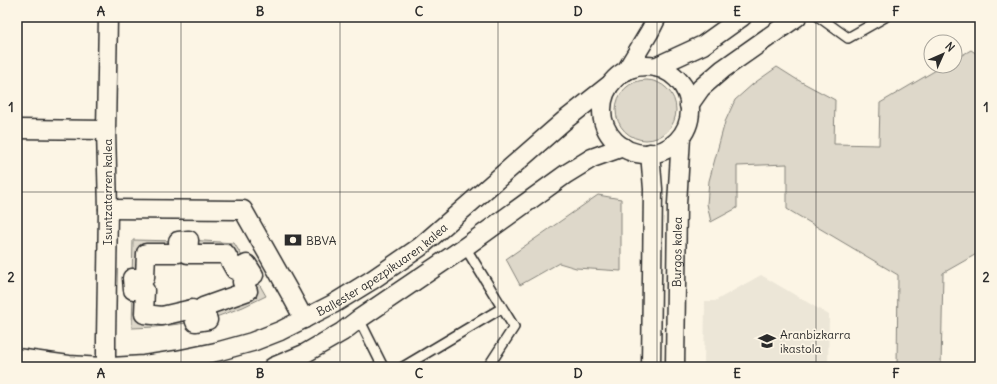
<svg xmlns="http://www.w3.org/2000/svg" width="997" height="384" viewBox="0 0 997 384" font-family="Delius,sans-serif">
	<rect width="100%" height="100%" fill="#fcf5e5"/>
	<filter id="ink" filterUnits="userSpaceOnUse"><feTurbulence type="fractalNoise" baseFrequency=".025" numOctaves="2"/><feDisplacementMap in="SourceGraphic" scale="8" xChannelSelector="R" yChannelSelector="G"/><feConvolveMatrix kernelMatrix="1 2 1 2 8 2 1 2 1" color-interpolation-filters="sRGB"/></filter>
	<g filter="url(#ink)">
		<!-- built -->
		<path fill="#ece6d7" d="M761,275L829,315L828,367H704L705,301H715Z"/>
		<!-- green -->
		<path fill="#ded8ca" stroke="#84827a" d="M971,50L980,56V252L943,273L941,367H897L898,275L787,209V164L737,166V208L711,222L707,204L709,181L725,122L735,100L753,84L777,67L796,79L835,100L834,144L879,145L880,103L943,66H955V59Z
			M616 110a30 30 0 1 1 60 0a30 30 0 1 1-60 0Z
			M598,195L621,199V271L576,268L559,263L520,285L506,259Z
			M133,240L178,241L146,253L132,278Z
			M189,240L234,243L247,264L226,255L188,254Z
			M254,275L266,296L243,307L208,320L203,307Z
			M133,290L145,314L192,309L195,322L155,327L132,328Z"/>
		<g fill="none" stroke-linecap="round" stroke-linejoin="round">
			<!-- lane casing -->
			<g stroke="#2b2b2b" stroke-width="12">
				<path id="lane" d="M819,17L848,38L885,17
					M465,247L473,260L514,327L488,367
					M359,319L383,367
					M403,367L502,308"/>
			</g>
			<!-- street casing -->
			<g stroke="#2b2b2b" stroke-width="21">
				<g id="street">
					<circle cx="646" cy="110" r="44"/>
					<path d="M655,67L703,45L742,17"/>
					<path d="M626,71L650,31L657,17"/>
					<path d="M689,105L701,88L723,69L797,17"/>
					<path d="M17,129L106,130"/>
					<path d="M650,153L653,189L651,367"/>
					<path d="M108,209L243,210L291,295L304,319"/>
					<path d="M189,240L188,254H226L235,270L247,264L254,275L242,282L248,291L203,307L208,320L195,322L192,309L162,316L144,314L145,290H133L132,278H145L146,253H179L178,241Z"/>
					<path d="M17,358L69,365L102,367"/>
					<path d="M106,367V339L108,209L106,130L108,17"/>
					<path id="s1" d="M111,367L144,365L177,360L216,352L252,342L280,331L333,304L372,280L420,247L565,120L608,86"/>
					<path d="M273,367L304,354L342,332L359,319L465,247L566,174L592,158L623,147"/>
					<path id="s2" d="M675,367L677,204L681,137"/>
				</g>
			</g>
			<!-- lane -->
			<use href="#lane" stroke="#fcf5e5" stroke-width="9"/>
			<!-- street -->
			<use href="#street" stroke="#fcf5e5" stroke-width="18"/>
		</g>
	</g>
	<!-- grid -->
	<path fill="none" stroke="#2b2b2b" stroke-width="1" stroke-opacity="0.55" d="M181,17V367M340,17V367M498,17V367M657,17V367M816,17V367M17,192H980"/>
	<!-- icons -->
	<defs>
		<g id="bank-bare" transform="scale(1.38)"><path d="M-6-4H6V4H-6ZM0-2.3a2.3 2.3 0 1 0 0 4.6a2.3 2.3 0 1 0 0-4.6Z" fill="#2b2b2b" stroke="#fcf5e5" stroke-width="2.5" paint-order="stroke"/></g>
		<g id="school-bare" transform="scale(1.38)"><path d="M0-5L7-2L0 1L-7-2ZM-4 1L0 2.5L4 1V4Q0 6-4 4Z" fill="#2b2b2b" stroke="#fcf5e5" stroke-width="2.5" paint-order="stroke"/></g>
	</defs>
	<g fill-rule="evenodd">
		<use href="#bank-bare" x="293" y="240"/>
		<use href="#school-bare" x="767" y="341"/>
	</g>
	<g text-anchor="middle" dominant-baseline="central" stroke-width="3.5" stroke-linejoin="round" paint-order="stroke">
		<!-- street labels -->
		<g font-size="12" fill="#2b2b2b" stroke="#fcf5e5">
			<text transform="translate(107 192) rotate(-90)">Isuntzatarren kalea</text>
			<text stroke="none"><textPath href="#s2" startOffset="115">Burgos kalea</textPath></text>
			<text stroke="none"><textPath href="#s1" startOffset="293">Ballester apezpikuaren kalea</textPath></text>
		</g>
		<!-- poi labels -->
		<g font-size="12" fill="#2b2b2b" stroke="#fcf5e5" text-anchor="start">
			<text x="306" y="240">BBVA</text>
			<text x="780" y="334">Aranbizkarra<tspan x="780" dy="14">ikastola</tspan></text>
		</g>
	</g>
	<!-- margin -->
	<rect width="997" height="384" fill="none" stroke="#fcf5e5" stroke-width="44"/>
	<!-- north arrow -->
	<g transform="translate(943 54) rotate(45)"><circle r="19" fill="#fcf5e5" stroke="#a8a49b"/>
	<path d="M0-3L7 15L0 10L-7 15Z" fill="#2b2b2b"/>
	<text y="-6" font-size="11" font-weight="bold" text-anchor="middle" fill="#2b2b2b">N</text>
	</g>
	<rect x="22" y="22" width="953" height="340" fill="none" stroke="#2b2b2b" stroke-width="1.5"/>
	<g font-size="13" text-anchor="middle" font-weight="bold" fill="#2b2b2b">
		<text x="101" y="16">A</text>
		<text x="260" y="16">B</text>
		<text x="419" y="16">C</text>
		<text x="578" y="16">D</text>
		<text x="737" y="16">E</text>
		<text x="896" y="16">F</text>
		<text x="11" y="112">1</text>
		<text x="986" y="112">1</text>
		<text x="11" y="282">2</text>
		<text x="986" y="282">2</text>
		<text x="101" y="378">A</text>
		<text x="260" y="378">B</text>
		<text x="419" y="378">C</text>
		<text x="578" y="378">D</text>
		<text x="737" y="378">E</text>
		<text x="896" y="378">F</text>
	</g>
</svg>
